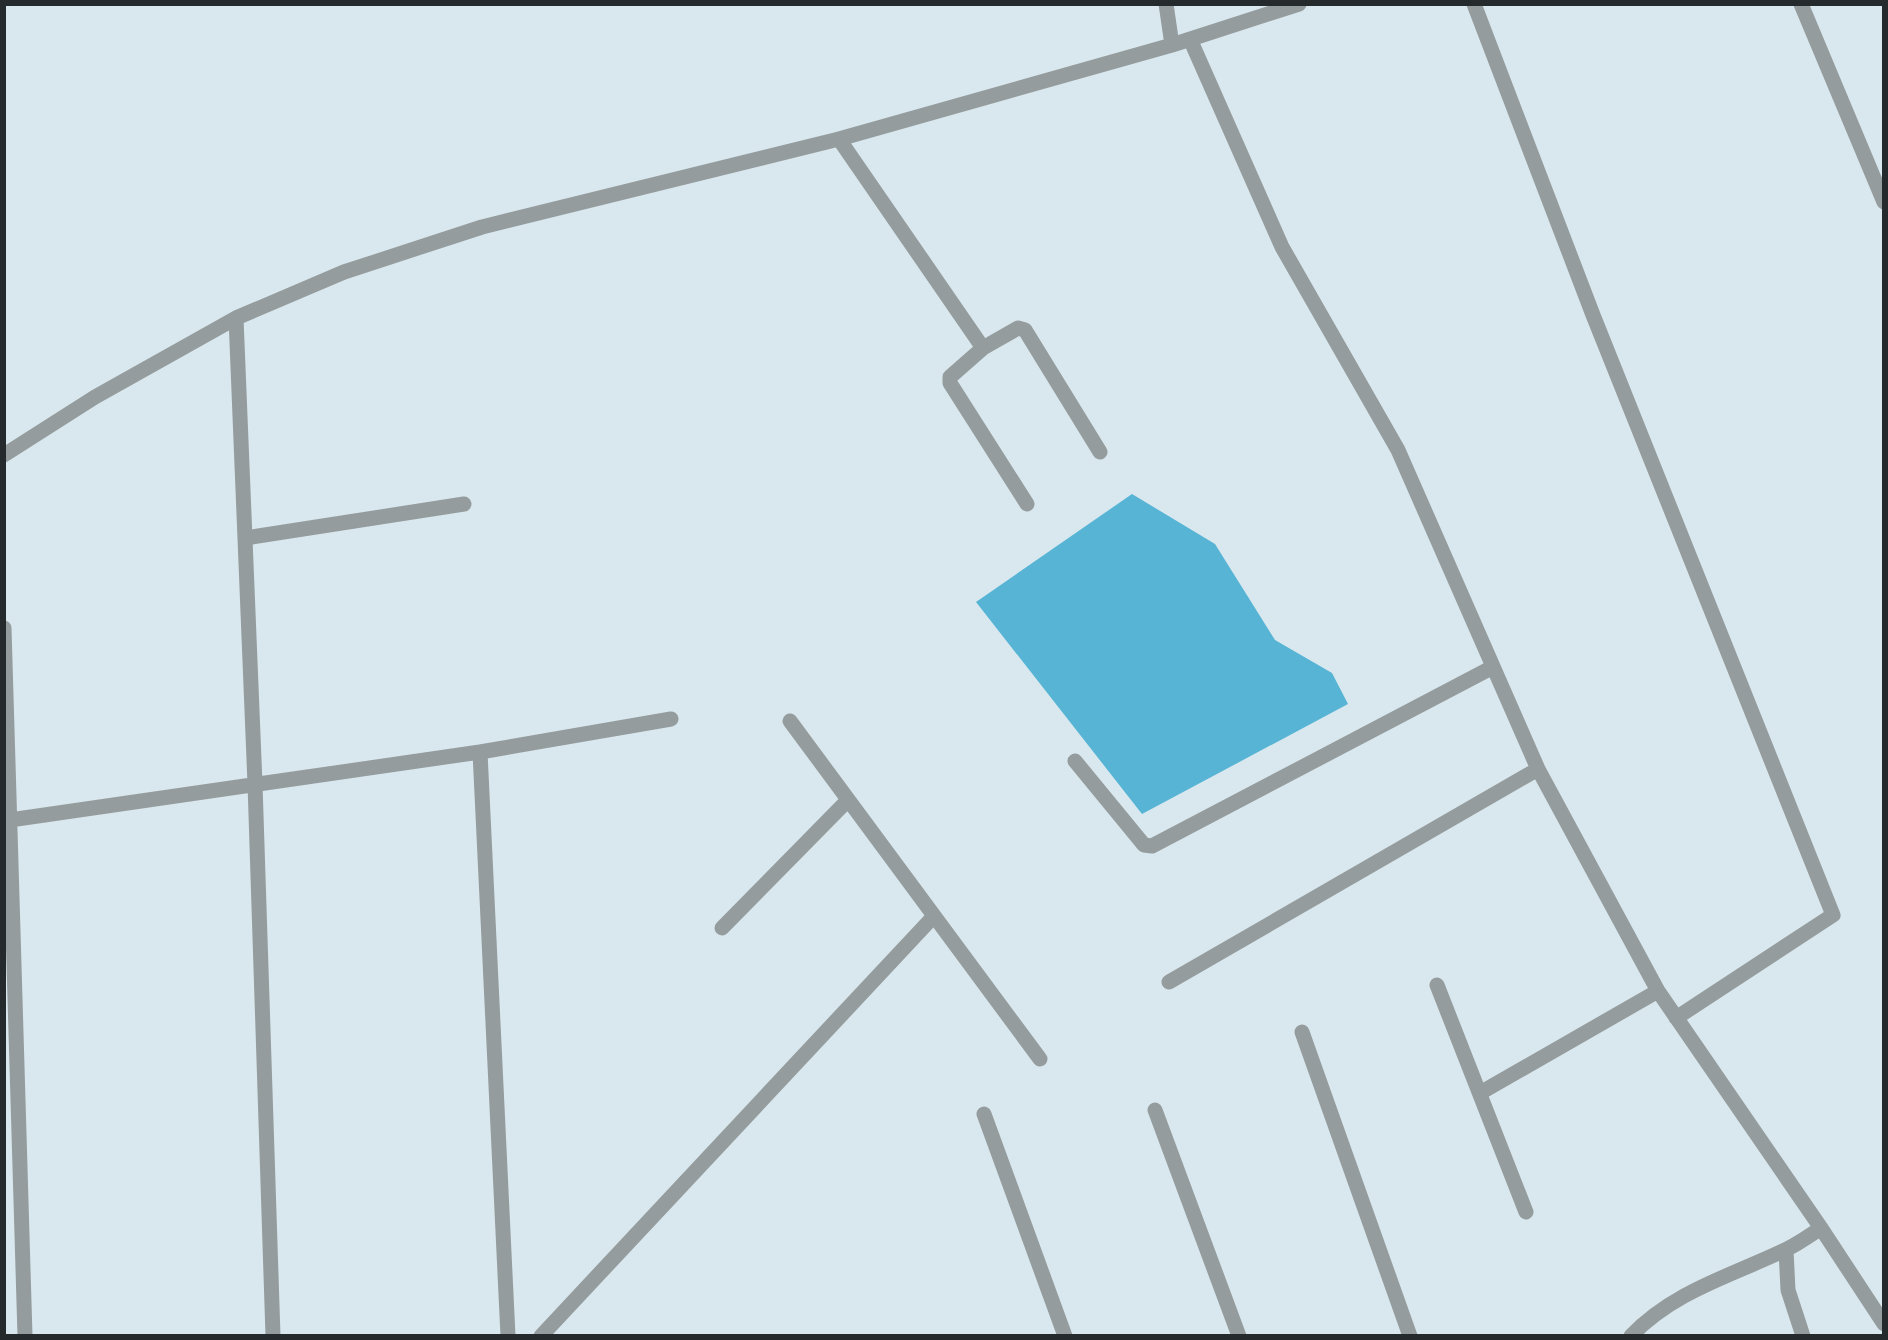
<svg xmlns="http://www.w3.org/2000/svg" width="1888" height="1340" viewBox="0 0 1888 1340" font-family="Figtree,sans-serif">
	<rect width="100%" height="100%" fill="#d9e8ee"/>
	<!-- water -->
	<path fill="#57b4d5" d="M1132,494L1215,544L1275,640L1332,673L1348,704L1142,814L976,602Z"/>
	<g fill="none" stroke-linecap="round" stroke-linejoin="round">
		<!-- street -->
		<path stroke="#959c9e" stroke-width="15" d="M1166,4L1172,45
			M1474,4L1593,315L1833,915L1676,1018
			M1801,4L1884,202
			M1190,39L1282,247L1398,450L1538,769L1658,991L1821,1228L1884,1324
			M839,139L983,348L1018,328L1025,330L1100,452
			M236,318L255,784L273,1336
			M983,348L950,377V383L1027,504
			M4,455L95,397L236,318L344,272L482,227L839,139L1172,45L1299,4
			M245,538L464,504
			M4,628L25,1336
			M790,721L1040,1059
			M480,752L508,1336
			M1075,761L1144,845L1152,846L1493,667
			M10,820L480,752L671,719
			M722,928L848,800
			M1169,982L1538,769
			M1437,985L1526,1212
			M1302,1032L1410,1336
			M1480,1093L1658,991
			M1155,1110L1239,1336
			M984,1114L1065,1336
			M1786,1250L1788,1290L1803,1336
			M541,1336L934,916
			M1631,1336C1674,1291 1731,1276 1785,1250C1798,1244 1809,1236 1821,1228"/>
	</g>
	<!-- border -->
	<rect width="1888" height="1340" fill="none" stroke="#252b2d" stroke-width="12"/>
</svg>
